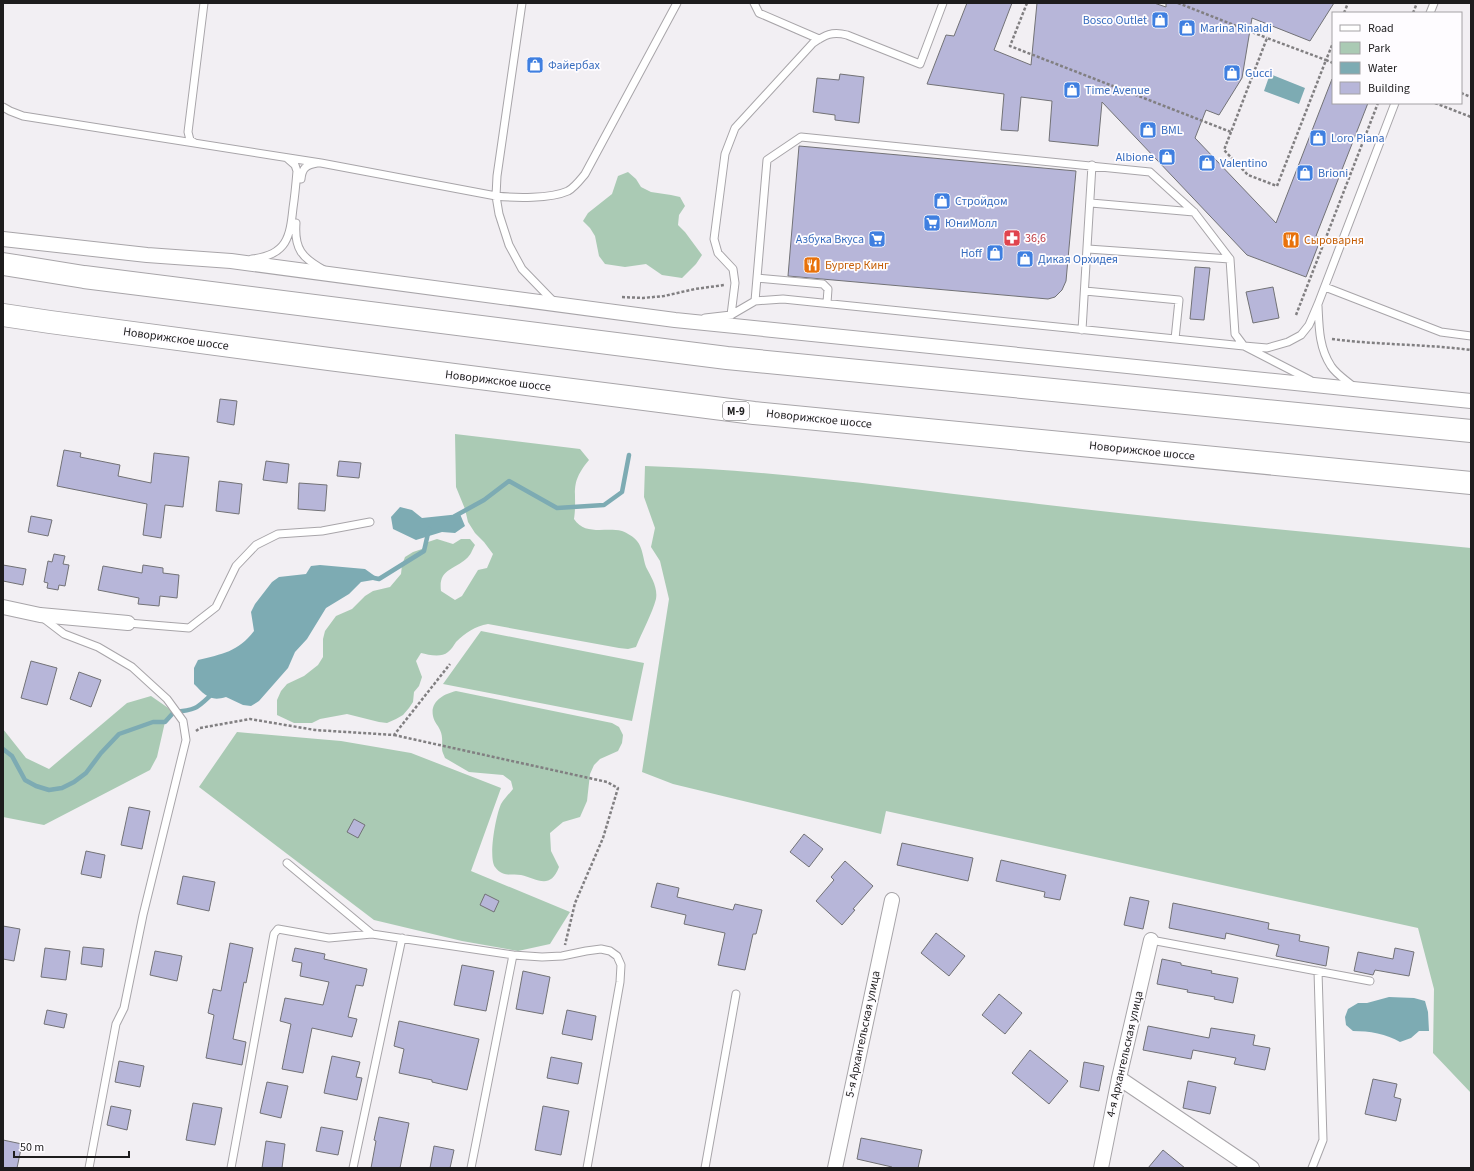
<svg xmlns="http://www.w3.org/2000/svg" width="1474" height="1171" viewBox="0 0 1474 1171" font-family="'Source Sans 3',sans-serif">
	<rect width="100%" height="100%" fill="#f2eff3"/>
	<!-- green -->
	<path fill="#aacab4" d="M628,172L636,179L641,187L651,192L671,195L680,197L685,206L679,215L678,225L685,232L702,255L696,264L682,278L662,275L646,264L625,267L605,264L599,256L595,236L590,228L583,221L588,213L612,194L618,176Z
		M455,434L580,449L589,460C568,485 578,492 574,519C585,536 605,527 622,531C627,533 634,537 637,541C643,548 643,559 646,567C651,577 658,587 656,599C652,614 642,632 636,647L628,649L619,648L488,624C475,626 465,633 456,642C454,645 451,650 448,652C441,658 429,655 421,653L416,661L422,677L419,686L414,692L413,702L409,708L403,715L396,719L387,723L379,722L347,714L320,719L312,723H294L277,715V700L281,691L287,684L304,676L318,665L323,657V639L325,631L336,616L352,609L365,596L373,591L390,587L401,574L402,565L405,557L413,552L422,549L428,542L437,539L453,544L461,539H470L475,545C472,550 471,555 466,559C454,570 438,569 441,591L455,600L462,596L478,570L487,568L493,554L484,542L475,533L468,522L465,509L456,487Z
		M645,466C777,470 908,489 1039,504C1183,521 1327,534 1471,548V1093L1433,1053L1434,989L1418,928L886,811L881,834L673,784L642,772L669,599L660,561L651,547L655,528L644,497Z
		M481,631L644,663L632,721L443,684Z
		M456,691L612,723L619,727L623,735L622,743L618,751L600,759L594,765L590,774L587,801L580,817L563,822L550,833L551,851L559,867C550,891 536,878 521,875C512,874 502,877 495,867C488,857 496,815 501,804C504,799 509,794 513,789L511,781L503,775L469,772L445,758C444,755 442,752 442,749C442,742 443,736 440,730C438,725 434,722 433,716C430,701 444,694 456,691Z
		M151,696L174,712L165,722L157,757L150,770L44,825L3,817V729L26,758L49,769L127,703Z
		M237,732L341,741L411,753L501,788L471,871L570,912L550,944L518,951L462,941L374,920L199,787Z"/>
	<!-- water -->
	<path fill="#7dabb3" d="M1270,74L1305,88L1299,104L1264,91Z
		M400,507L412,510L422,518L460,514L465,526L455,533L442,532L416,540L393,529L391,517Z
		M320,565L365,569L379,579L361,582L349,594L326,608L307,639L295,652L288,668L259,701L251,706L243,705L226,697C210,702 205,695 194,684V668L198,660C222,654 238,652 254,631L251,612L255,604L272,582L279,577L306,574L311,566Z
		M1389,997L1414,998L1425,1001L1428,1012L1429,1031H1419L1411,1038L1400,1042C1387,1034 1369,1031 1353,1031L1346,1025L1345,1017L1348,1009L1358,1003H1367Z"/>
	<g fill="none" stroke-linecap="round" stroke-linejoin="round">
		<!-- stream -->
		<path stroke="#7dabb3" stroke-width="4.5" d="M455,516L484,500L509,481L557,508L604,505L622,492L629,455
			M374,578L379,579L424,551L429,529
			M3,749L12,756L25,780L36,786L49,790L62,788L74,782L86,773L101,753L119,734L153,722H165L174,712C197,710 197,708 213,693"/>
	</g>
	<!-- building -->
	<path fill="#b7b6d9" stroke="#727276" d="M967,3H1012L994,50L1031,65L1037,3H1154L1166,7V3H1334L1310,41L1252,18L1242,78L1219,115L1206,110L1195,138L1276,223L1332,79L1333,103H1368L1316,236L1321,238L1306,277L1247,255L1102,102L1098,146L1049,141L1052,101L1021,97L1018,131L1001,130L1004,94L927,84L946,35L954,36Z
		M840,74L864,77L859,123L835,120V115L813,112L817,78L839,80Z
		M799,146L1076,171L1066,281L1062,290L1055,297L1048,299L788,276Z
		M1195,267L1210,268L1204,320L1190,319Z
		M1273,287L1279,318L1253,323L1246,292Z
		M220,399L237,401L234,425L217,422Z
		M64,450L81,453L80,457L120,465L118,476L151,483L154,453L189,457L183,507L165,505L161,538L143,535L147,504L57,486Z
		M266,461L289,464L287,483L263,480Z
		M339,461L361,463L359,478L337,476Z
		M219,481L242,484L239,514L216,511Z
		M299,483L327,485L325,511L298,509Z
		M31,516L52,520L48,536L28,532Z
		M54,554L65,556L63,564L69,565L65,586L59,585L58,590L47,588L48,583L44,582L48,561L52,562Z
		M3,565L26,569L23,585L3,581Z
		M143,565L163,568V573L179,575L177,598L160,596L159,606L138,604L139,598L98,590L103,566L142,573Z
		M31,661L57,668L47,705L21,698Z
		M79,672L101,680L91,707L70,699Z
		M129,807L150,811L142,849L121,845Z
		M354,819L365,825L358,838L347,832Z
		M804,834L823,849L809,867L790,852Z
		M902,843L973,858L968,881L897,865Z
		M86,851L105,855L101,878L81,874Z
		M1001,860L1066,875L1060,900L1044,897L1045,892L996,881Z
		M845,861L873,886L853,909L855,910L842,925L816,901L834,880L831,877Z
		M183,876L215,882L209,911L177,904Z
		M657,883L679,888L677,897L733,910L735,904L762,910L756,934H753L745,970L718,965L725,933L684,924L686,915L651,907Z
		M485,894L499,901L494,912L480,905Z
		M1130,897L1149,901L1143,929L1124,925Z
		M1173,903L1269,923L1268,929L1300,935L1299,941L1329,947L1326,966L1276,956L1279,945L1226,933L1225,939L1169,928Z
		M3,926L20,929L14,961L3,959Z
		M936,933L965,956L949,976L921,953Z
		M230,943L253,948L246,983L244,982L233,1039L246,1042L242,1065L206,1058L214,1015L208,1013L213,989L221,991Z
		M83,947L104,949L102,967L81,964Z
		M45,948L70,951L66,980L41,977Z
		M295,948L325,954L324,959L367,969L363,986L356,985L348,1017L357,1019L352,1037L312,1028L303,1073L282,1069L291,1024L280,1021L285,998L323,1005L329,982L300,976L302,963L292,961Z
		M1395,948L1414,952L1409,976L1375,970L1373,975L1354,971L1358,952L1393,959Z
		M155,951L182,956L177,981L150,975Z
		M1162,959L1181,963V965L1212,971L1211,973L1238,978L1233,1003L1214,999L1215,997L1187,992L1188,990L1157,984Z
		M462,965L494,971L486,1011L454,1005Z
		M523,971L550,977L543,1014L516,1009Z
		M999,994L1022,1013L1005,1034L982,1015Z
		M47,1010L67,1014L64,1028L44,1024Z
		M567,1010L596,1016L592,1040L562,1034Z
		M399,1021L479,1039L467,1090L432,1082V1080L399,1073L404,1049L394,1046Z
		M1148,1026L1209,1038L1211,1028L1255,1035L1253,1045L1270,1048L1265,1070L1234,1064L1236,1058L1193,1050L1191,1059L1143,1050Z
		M1030,1050L1068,1081L1049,1104L1012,1073Z
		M332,1056L360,1062L356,1077L362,1078L357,1100L324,1093Z
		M551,1057L582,1063L578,1084L547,1078Z
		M119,1061L144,1066L140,1087L115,1082Z
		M1084,1062L1104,1066L1099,1091L1080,1087Z
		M1373,1079L1397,1084L1394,1097L1401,1099L1396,1121L1365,1114Z
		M1188,1081L1216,1087L1210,1114L1183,1108Z
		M267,1082L288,1086L281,1118L260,1113Z
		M193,1103L222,1108L215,1145L186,1140Z
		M111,1106L131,1110L127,1130L107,1125Z
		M543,1106L569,1111L561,1155L535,1150Z
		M379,1117L409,1123L400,1168H371L376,1141L374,1140Z
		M321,1127L343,1131L338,1155L316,1151Z
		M861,1138L922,1150L918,1168H892V1167L857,1159Z
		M3,1140L22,1144L17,1168H3Z
		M266,1141L285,1144L282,1168H262Z
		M434,1146L454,1150L450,1168H430Z
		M1163,1150L1185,1168H1148Z"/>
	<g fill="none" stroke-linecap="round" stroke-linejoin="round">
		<!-- lane casing -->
		<g stroke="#a8a5a9" stroke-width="9">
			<path id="lane" d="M522,3L497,176L496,196L499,214L509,245L522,269L554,302
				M754,3L759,13L819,39
				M1430,13L1434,3
				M3,107L10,111L23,116L321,163L496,196C515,198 550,199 568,191C575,187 580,180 585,174L677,3
				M195,143L190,140L188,132L204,3
				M301,179C302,168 306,165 317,163
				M1091,203L1194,212
				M296,223C294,249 302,258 324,270
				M1088,249L1230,259
				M252,259C287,255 290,237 293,208C295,195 296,183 297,171L295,165L287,158
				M757,278L823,284L828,289L827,303
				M1325,287L1441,332L1471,336
				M1085,291L1179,300L1175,339
				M755,301L767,160L801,137L1150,172L1194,212L1230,259L1235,334L1244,346L1310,380
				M1318,306C1319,327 1319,348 1331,366C1336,374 1347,381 1354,387
				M731,315L735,283L733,269L718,253L714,239L725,154L735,128L813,43C825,35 832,31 847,35L920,64L943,3
				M705,318L731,315L755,301L783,299L1244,346L1267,348L1288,342L1301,335L1309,325L1318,304L1395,103
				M1082,330L1092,165
				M43,618L64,634L98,647L132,667L167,699L183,721L186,740L143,915L124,1008L116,1024L89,1168
				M128,623L189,628L216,607L236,566L256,545L278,534L322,531L370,522
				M287,863L372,934
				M1151,940L1370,981
				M231,1168L274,934L278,929L329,938L372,934L513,955L542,957L562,956L586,951L601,949L610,951L617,956L621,965L620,982L587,1168
				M353,1168L402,938
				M471,1168L513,955
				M705,1168L736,994
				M1312,1168L1323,1140L1318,971"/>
		</g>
		<!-- street casing -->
		<g stroke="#a8a5a9" stroke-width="16">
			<path id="street" d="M3,239L147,255L231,261L675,320L1471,401
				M3,607L40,615L128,623
				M1119,1078L1252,1168
				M835,1168L892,900
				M1101,1168L1119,1078L1151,940"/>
		</g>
		<!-- highway casing -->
		<g stroke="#a8a5a9" stroke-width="24">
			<path id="highway" d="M3,264L84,277L727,358L1471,431
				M3,315L50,322L329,359L754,413L1471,483"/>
		</g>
		<!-- path -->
		<path stroke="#817f81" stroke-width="2.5" stroke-dasharray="3 2" stroke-linecap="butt" d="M1027,3L1010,46L1231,132L1267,38L1326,60L1333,43
			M1178,3L1267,38
			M1344,13L1348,3
			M1413,13L1417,3
			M1461,93L1471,97
			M1435,103L1471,117
			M1231,132L1224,150L1248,175L1277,186L1326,60L1333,63
			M622,297L643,298L664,296L695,289L724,285
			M1296,315L1378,103
			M1332,339C1378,345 1425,344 1471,350
			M196,731L200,728L250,719L315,730L394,735L450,664
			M394,735L607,782L618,788L603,838L575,903L565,945"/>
		<!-- lane -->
		<use href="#lane" stroke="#fff" stroke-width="7"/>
		<!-- street -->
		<use href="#street" stroke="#fff" stroke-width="14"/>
		<!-- highway -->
		<use href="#highway" stroke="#fff" stroke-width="22"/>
	</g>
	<!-- icons -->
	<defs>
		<g id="shop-square" transform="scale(0.9)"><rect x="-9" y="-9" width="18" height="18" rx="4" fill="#3f7fe0" stroke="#fefcff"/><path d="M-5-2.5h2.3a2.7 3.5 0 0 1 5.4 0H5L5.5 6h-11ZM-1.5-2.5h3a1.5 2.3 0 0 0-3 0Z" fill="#fff"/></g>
		<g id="supermarket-square" transform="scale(0.9)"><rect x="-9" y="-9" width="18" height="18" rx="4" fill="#3f7fe0" stroke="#fefcff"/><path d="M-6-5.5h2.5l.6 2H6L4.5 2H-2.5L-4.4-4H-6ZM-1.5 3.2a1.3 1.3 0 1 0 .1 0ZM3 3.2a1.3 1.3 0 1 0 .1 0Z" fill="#fff"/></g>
		<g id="pharmacy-square" transform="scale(0.9)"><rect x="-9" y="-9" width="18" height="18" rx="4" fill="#e0444e" stroke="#fefcff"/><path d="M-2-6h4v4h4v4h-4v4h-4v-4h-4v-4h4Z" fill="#fff"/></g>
		<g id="restaurant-square" transform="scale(0.9)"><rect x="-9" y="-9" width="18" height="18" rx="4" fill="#e8710a" stroke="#fefcff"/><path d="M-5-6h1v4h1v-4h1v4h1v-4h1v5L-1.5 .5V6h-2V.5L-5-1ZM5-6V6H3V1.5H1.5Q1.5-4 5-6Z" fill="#fff"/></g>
	</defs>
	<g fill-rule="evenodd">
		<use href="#shop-square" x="1160" y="20"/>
		<use href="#shop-square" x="1187" y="28"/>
		<use href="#shop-square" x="535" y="65"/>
		<use href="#shop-square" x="1232" y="73"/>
		<use href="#shop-square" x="1072" y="90"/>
		<use href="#shop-square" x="1148" y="130"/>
		<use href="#shop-square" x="1318" y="138"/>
		<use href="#shop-square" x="1167" y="157"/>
		<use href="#shop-square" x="1207" y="163"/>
		<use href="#shop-square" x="1305" y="173"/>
		<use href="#shop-square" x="942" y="201"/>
		<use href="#supermarket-square" x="932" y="223"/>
		<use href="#pharmacy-square" x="1012" y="238"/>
		<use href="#supermarket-square" x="877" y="239"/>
		<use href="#restaurant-square" x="1291" y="240"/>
		<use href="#shop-square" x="995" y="253"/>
		<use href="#shop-square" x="1025" y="259"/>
		<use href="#restaurant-square" x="812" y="265"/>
	</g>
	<g text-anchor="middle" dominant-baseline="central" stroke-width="3.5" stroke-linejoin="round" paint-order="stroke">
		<!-- shield labels -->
		<rect fill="#fefcff" stroke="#605f61" stroke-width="1" x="723" y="402" width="26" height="18" rx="3"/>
		<g font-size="11" font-weight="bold" fill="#1d1c1d">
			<text x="736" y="411">М-9</text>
		</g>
		<!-- shop labels -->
		<g font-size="12" fill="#366cbe" stroke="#fefcff" text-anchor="start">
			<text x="1147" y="20" text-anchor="end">Bosco Outlet</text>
			<text x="1200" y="28">Marina Rinaldi</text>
			<text x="548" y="65">Файербах</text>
			<text x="1245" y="73">Gucci</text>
			<text x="1085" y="90">Time Avenue</text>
			<text x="1161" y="130">BML</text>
			<text x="1331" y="138">Loro Piana</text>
			<text x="1154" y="157" text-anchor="end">Albione</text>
			<text x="1220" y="163">Valentino</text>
			<text x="1318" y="173">Brioni</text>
			<text x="955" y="201">Стройдом</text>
			<text x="945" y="223">ЮниМолл</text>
			<text x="864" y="239" text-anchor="end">Азбука Вкуса</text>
			<text x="982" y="253" text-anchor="end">Hoff</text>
			<text x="1038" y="259">Дикая Орхидея</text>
		</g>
		<!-- health labels -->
		<g font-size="12" fill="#be3a42" stroke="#fefcff" text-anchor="start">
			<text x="1025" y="238">36,6</text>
		</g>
		<!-- food labels -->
		<g font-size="12" fill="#c56008" stroke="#fefcff" text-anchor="start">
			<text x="1304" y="240">Сыроварня</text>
			<text x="825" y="265">Бургер Кинг</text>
		</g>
		<!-- street labels -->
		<g font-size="12" fill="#1d1c1d" stroke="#fefcff">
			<text transform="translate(176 339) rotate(8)">Новорижское шоссе</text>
			<text transform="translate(498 381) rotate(7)">Новорижское шоссе</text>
			<text transform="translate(819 419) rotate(6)">Новорижское шоссе</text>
			<text transform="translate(1142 451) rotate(6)">Новорижское шоссе</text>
			<text transform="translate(863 1034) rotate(-78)">5-я Архангельская улица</text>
			<text transform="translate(1125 1054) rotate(-77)">4-я Архангельская улица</text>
		</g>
	</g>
	<!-- border -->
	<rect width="1474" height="1171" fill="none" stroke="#1d1c1d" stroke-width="8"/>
	<!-- legend -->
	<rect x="1332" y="12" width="130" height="92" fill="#fefcff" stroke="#a4a2a5"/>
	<rect x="1340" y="25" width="20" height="6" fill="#ffffff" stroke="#a4a2a5"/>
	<text x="1368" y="32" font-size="12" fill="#1d1c1d">Road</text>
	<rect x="1340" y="42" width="20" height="12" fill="#aacab4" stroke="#a4a2a5"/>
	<text x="1368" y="52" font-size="12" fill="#1d1c1d">Park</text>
	<rect x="1340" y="62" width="20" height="12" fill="#7dabb3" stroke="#a4a2a5"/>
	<text x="1368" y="72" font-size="12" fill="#1d1c1d">Water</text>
	<rect x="1340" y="82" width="20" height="12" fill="#b7b6d9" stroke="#a4a2a5"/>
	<text x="1368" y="92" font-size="12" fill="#1d1c1d">Building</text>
	<!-- scale -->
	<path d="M14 1151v6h115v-6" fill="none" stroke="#1d1c1d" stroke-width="2"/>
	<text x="20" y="1151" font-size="12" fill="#1d1c1d" stroke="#fefcff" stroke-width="3" paint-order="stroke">50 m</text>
</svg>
